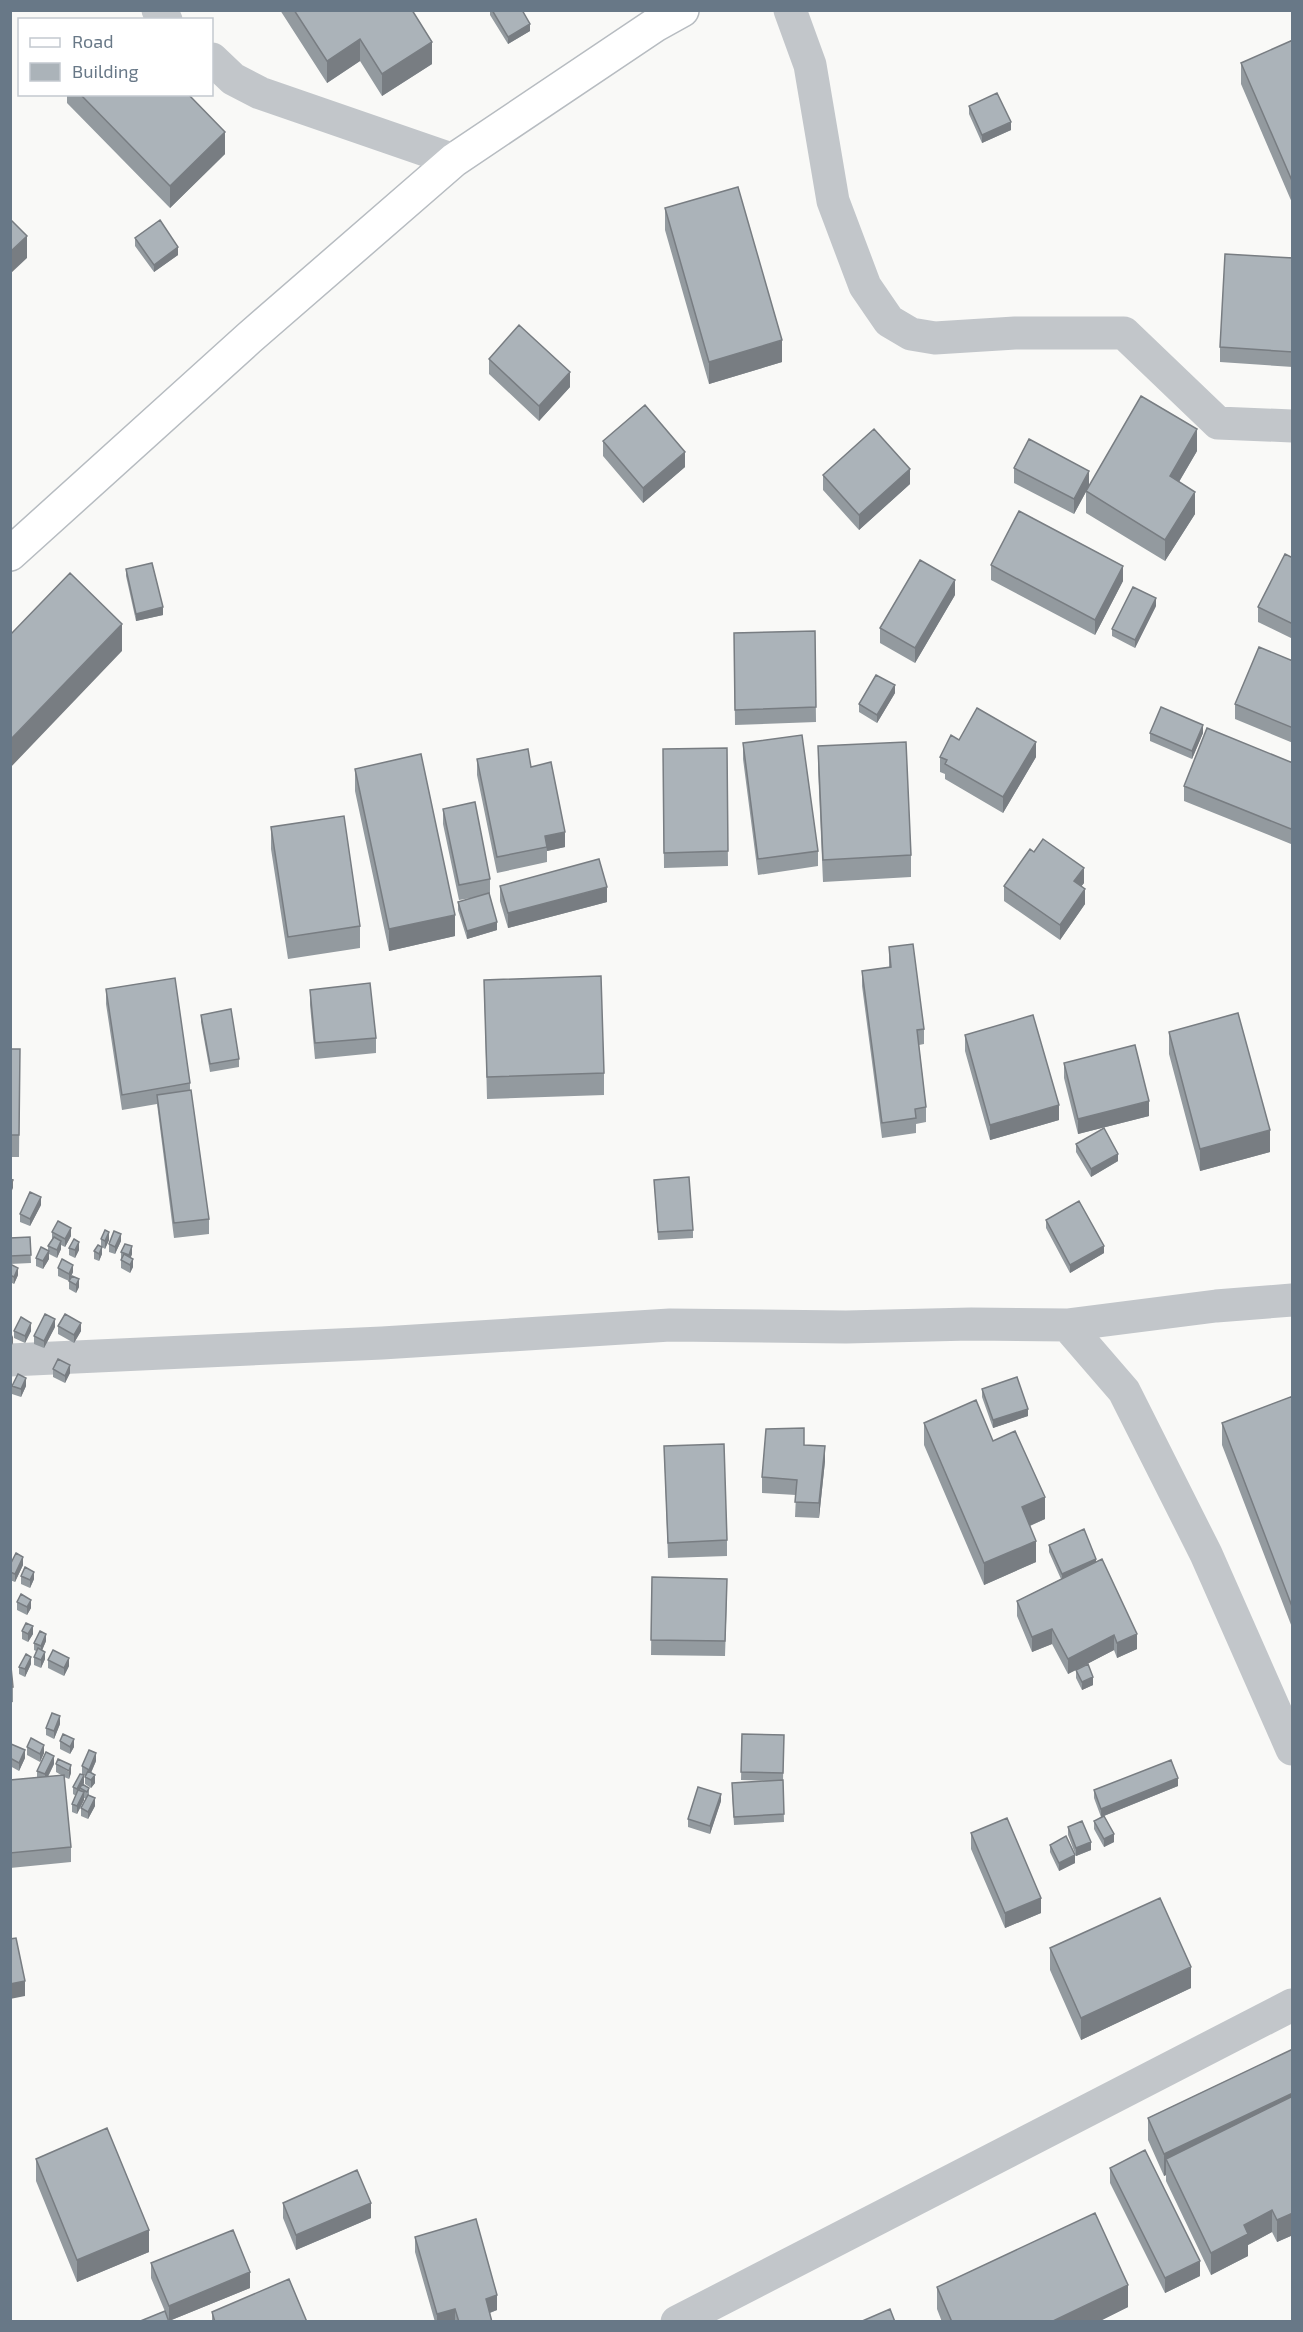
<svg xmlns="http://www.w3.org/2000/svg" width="1303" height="2332" viewBox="0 0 1303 2332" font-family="'Exo 2',sans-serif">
	<rect width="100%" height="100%" fill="#f9f9f7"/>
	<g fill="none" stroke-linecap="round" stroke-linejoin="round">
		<!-- secondary casing -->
		<g stroke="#b7bcc1" stroke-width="36">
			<path id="secondary" d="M10,554L249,338L454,160L655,25L682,10"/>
		</g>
		<!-- street -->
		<path stroke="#c2c6ca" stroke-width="33" d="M158,10L166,20
			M790,10L810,65L833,201L865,286L889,321L911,334L935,338L1015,333H1124L1218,423L1292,426
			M212,59L233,79L260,93L454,160
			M1067,1325L1124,1391L1206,1554L1292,1749
			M10,1360L382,1343L670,1325L846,1327L971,1324L1067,1325L1216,1306L1292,1300
			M677,2322L1292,2005"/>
		<!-- secondary -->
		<use href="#secondary" stroke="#fff" stroke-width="33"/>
	</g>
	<!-- wall -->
	<path fill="#939a9f" d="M280,10H412L432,64L382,96L360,61L327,83Z
		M490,10H522L530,31L508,44L490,15Z
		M1293,40V205L1241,84V63Z
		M67,94H188L225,154L170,208L67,103Z
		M969,106L1011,130L982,143L969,114Z
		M665,208L782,362L709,384L665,230Z
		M135,238L178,255L154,272L135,246Z
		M1293,258V367L1220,362V347Z
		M489,359L570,387L539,421L489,374Z
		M603,441L685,467L643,503L603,456Z
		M1197,451L1179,482L1195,514L1165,561L1086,513V492L1074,514L1014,483V468L1089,485Z
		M823,475L910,484L859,530L823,490Z
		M1293,558V639L1258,622V607Z
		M991,565L1123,581L1095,635L991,580Z
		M126,569L163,615L136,621L126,576Z
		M955,595L915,663L880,643V628Z
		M1156,606L1135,648L1112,636V629Z
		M815,631L816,722L735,725L734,633Z
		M1293,661V743L1235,719V704Z
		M895,693L877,723L859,712V704Z
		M1150,733H1203L1192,759L1150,741Z
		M959,740L1036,757L1003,813L945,779V774L940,772V757Z
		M743,743L818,851V866L758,875L743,759Z
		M818,746L911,855V877L823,882L818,768Z
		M727,748L728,866L664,868L663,749Z
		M477,759L531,767L565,847L547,851V862L497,873L477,775Z
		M1293,763V840L1291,844L1184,801V786Z
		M355,769L455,936L389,951L355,791Z
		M443,809L490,879V894H489L497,930L467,939L458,910V902L477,897L459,900L443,824Z
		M271,827L360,926V948L288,959L271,849Z
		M1084,883L1081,886L1085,904L1060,940L1004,901V886Z
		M500,886L607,902L508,928L500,901Z
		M889,947L924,1029V1044L919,1045L926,1107V1122L916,1124V1133L882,1138L862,986V971L889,967Z
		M484,980L604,1073V1095L487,1099Z
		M106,989L190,1083V1090L209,1219V1234L174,1238L157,1104L122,1110L106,1004Z
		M310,990L376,1038V1053L315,1059L310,1005Z
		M201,1015L239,1059V1067L210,1072L201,1022Z
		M1169,1032L1270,1152L1200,1171L1169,1054Z
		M965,1035L1059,1120L990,1140L965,1051Z
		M10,1049H20L19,1157H10Z
		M1064,1063L1149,1116L1078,1134L1064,1078Z
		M1076,1144L1118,1161L1091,1177L1076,1152Z
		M654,1180L693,1230V1238L658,1240Z
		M41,1205L30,1226L20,1222V1214Z
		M1046,1220L1104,1253L1070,1273L1046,1228Z
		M52,1232L71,1236L65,1247L61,1245V1249L57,1258L49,1254V1259L43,1269L36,1266V1258L48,1251V1246L52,1239Z
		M30,1237L31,1263L10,1264V1238Z
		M101,1239L109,1240L105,1249L102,1247V1254L99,1261L94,1259V1251L101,1246Z
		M121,1241L115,1254L109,1252V1244Z
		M69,1248L79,1250L75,1258L69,1255Z
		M121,1252L132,1254L130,1258L133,1267L130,1273L121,1268Z
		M10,1264L18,1275L14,1284L12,1283V1288L10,1290Z
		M58,1268L73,1272L69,1281L58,1276Z
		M69,1281L79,1287L76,1293L69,1289Z
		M58,1326L81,1331L74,1343L58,1334Z
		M55,1327L44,1348L34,1344V1336Z
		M14,1331H31L25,1343L14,1338Z
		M53,1369L70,1373L65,1383L53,1377Z
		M12,1386H26L21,1397L12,1394Z
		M982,1389L1028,1416L993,1428L982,1397Z
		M1293,1396V1630L1222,1445V1423Z
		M924,1423L993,1441L1045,1519L1030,1526L1036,1562L984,1585L924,1445Z
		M804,1445L825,1461L819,1518L795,1517L796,1495L762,1493V1477Z
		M664,1446L727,1540V1556L668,1558Z
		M1049,1545L1096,1562L1137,1649L1117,1658L1114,1650L1079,1668L1093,1685L1082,1690L1076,1678V1670L1068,1674L1052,1644L1032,1652L1017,1616V1601L1061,1579L1049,1552Z
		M10,1565H23L15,1582L10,1580Z
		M21,1576L34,1579L30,1588L21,1584Z
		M652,1577L727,1594L725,1656L651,1655Z
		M17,1602L31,1608L27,1615L17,1610Z
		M22,1631L33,1634L28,1642L22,1639Z
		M46,1641L42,1650L45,1659L41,1668L34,1665V1657L36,1651L34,1650V1643Z
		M10,1657L13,1687V1702L10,1703Z
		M48,1660L69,1666L64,1676L48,1668Z
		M31,1664L25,1677L19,1674V1667Z
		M60,1724L54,1739L46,1735V1728Z
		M742,1734L784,1735L783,1781L784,1822L734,1825L732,1790L772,1781L741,1780Z
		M60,1741L74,1747L70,1754L60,1749Z
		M10,1745L25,1758L19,1771L10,1766Z
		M27,1747L44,1753L40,1762L27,1755Z
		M96,1761L91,1773L95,1783L91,1788L85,1784V1775L82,1774V1766Z
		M54,1764L48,1777L61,1775L56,1772V1764L71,1773L69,1779L64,1777L71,1847V1862L10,1868V1780L37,1778V1771Z
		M84,1783L83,1785L89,1788V1795L95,1806L88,1819L81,1816V1808L86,1799L84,1798V1800L77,1814L72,1812V1804L76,1796L73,1794V1787Z
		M1178,1786L1104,1816L1114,1842L1104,1847L1094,1829V1821L1101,1817L1094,1798V1790Z
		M721,1801L710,1834L688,1827V1819Z
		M1068,1827L1091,1850L1076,1856L1068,1835Z
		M971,1833L1041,1913L1005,1928L971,1849Z
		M1050,1845L1075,1863L1059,1871L1050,1852Z
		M1050,1948L1191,1988L1081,2040L1050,1970Z
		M1293,2049V2235L1277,2242L1272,2232L1248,2245V2256L1211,2275L1166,2181V2175L1164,2176L1148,2140V2118Z
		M36,2159L149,2252L77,2282L36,2181Z
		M1110,2168L1200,2276L1165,2293L1110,2183Z
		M283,2203L371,2218L296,2250L283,2218Z
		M415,2237L497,2310L490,2313L492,2322H435L415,2252Z
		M151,2263L250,2288L169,2321L151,2278Z
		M937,2287L1128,2307L1098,2322H942L937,2309Z
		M212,2312L307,2322H212Z"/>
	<!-- shaded-wall -->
	<path fill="#787d82" d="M530,24V31L508,44V37Z
		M360,39V61L327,83V61Z
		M432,42V64L382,96V74Z
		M1011,122V130L982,143V135Z
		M225,132V154L170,208V186Z
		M27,236V258L10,274V252Z
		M178,247V255L154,272V265Z
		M782,340V362L709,384V362Z
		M570,372V387L539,421V406Z
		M1197,429V451L1170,497V476Z
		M685,452V467L643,503V488Z
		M910,469V484L859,530V515Z
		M1089,471V486L1074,514V499Z
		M1195,492V514L1165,561V540Z
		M1123,566V581L1095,635V620Z
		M955,580V595L915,663V648Z
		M1156,598V606L1135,648V640Z
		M163,607V615L136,621V614Z
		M122,624V651L10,768V740Z
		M895,685V693L877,723V715Z
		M1203,725V733L1192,759V751Z
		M1036,742V757L1003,813V797Z
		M1293,825V840L1291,844V829Z
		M565,832V847L547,851L545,836Z
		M1084,868V883L1074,896V881Z
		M607,887V902L508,928V913Z
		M1085,889V904L1060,940V925Z
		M455,915V936L389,951V929Z
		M497,922V930L467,939V931Z
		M1149,1101V1116L1078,1134V1119Z
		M1059,1105V1120L990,1140V1125Z
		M1270,1130V1152L1200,1171V1149Z
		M1118,1154V1161L1091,1177V1169Z
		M13,1180V1188L10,1195V1187Z
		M41,1197V1205L30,1226V1219Z
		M71,1228V1236L65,1247V1239Z
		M109,1232V1240L105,1249V1241Z
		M121,1234V1241L115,1254V1247Z
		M61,1241V1249L57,1258V1250Z
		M79,1242V1250L75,1258V1250Z
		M132,1246V1254L129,1263V1255Z
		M1104,1246V1253L1070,1273V1265Z
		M102,1247V1254L99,1261V1254Z
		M49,1251V1259L43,1269V1261Z
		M133,1259V1267L130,1273V1265Z
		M73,1265V1272L69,1281V1274Z
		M18,1268V1275L14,1284V1277Z
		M79,1279V1287L76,1293V1285Z
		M55,1319V1327L44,1348V1341Z
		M31,1323V1331L25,1343V1336Z
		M81,1323V1331L74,1343V1335Z
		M13,1335V1343L10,1349V1341Z
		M70,1365V1373L65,1383V1376Z
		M26,1378V1386L21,1397V1389Z
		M1028,1409V1416L993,1428V1420Z
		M825,1446V1461L819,1518V1503Z
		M1045,1497V1519L1022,1529V1507Z
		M1036,1541V1562L984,1585V1563Z
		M23,1557V1565L15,1582V1574Z
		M1096,1559V1566L1062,1581V1574Z
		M34,1572V1579L30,1588V1580Z
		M31,1600V1608L27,1615V1607Z
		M33,1626V1634L28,1642V1634Z
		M1052,1629V1644L1032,1652V1637Z
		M46,1634V1641L41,1653V1646Z
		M1137,1634V1649L1117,1658V1643Z
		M1114,1635V1650L1068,1674V1659Z
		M45,1652V1659L41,1668V1660Z
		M31,1657V1664L25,1677V1669Z
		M69,1658V1666L64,1676V1668Z
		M1093,1677V1685L1082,1690V1682Z
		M60,1716V1724L54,1739V1731Z
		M74,1739V1747L70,1754V1747Z
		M44,1745V1753L40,1762V1754Z
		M25,1750V1758L19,1771V1763Z
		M96,1753V1761L89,1777V1770Z
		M54,1756V1764L45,1782V1774Z
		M71,1765V1773L69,1779V1771Z
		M84,1775V1783L81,1789L80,1788V1791L77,1796V1789Z
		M95,1775V1783L91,1788V1780Z
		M1178,1778V1786L1101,1817V1809Z
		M84,1792V1800L77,1814V1806Z
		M721,1794V1801L710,1834V1826Z
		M95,1798V1806L88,1819V1812Z
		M1114,1834V1842L1104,1847V1839Z
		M1091,1842V1850L1076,1856V1848Z
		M1075,1855V1863L1059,1871V1863Z
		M1041,1898V1913L1005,1928V1913Z
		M1191,1967V1988L1081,2040V2018Z
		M25,1981V1996L10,1999V1984Z
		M1293,2093V2115L1166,2159V2175L1164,2176V2154Z
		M371,2203V2218L296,2250V2235Z
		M1272,2210V2232L1248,2245V2256L1211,2275V2253L1244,2225Z
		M1293,2213V2235L1277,2242V2220Z
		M149,2230V2252L77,2282V2260Z
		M1200,2261V2276L1165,2293V2278Z
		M250,2272V2288L169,2321V2306Z
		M1128,2285V2307L1098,2322H1051Z
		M497,2295V2310L486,2314V2299Z
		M455,2309V2322H437V2314Z"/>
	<!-- building -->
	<path fill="#abb3b9" stroke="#787d82" stroke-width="1.5" d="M294,10H412L432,42L382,74L360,39L327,61Z
		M492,10H522L530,24L508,37Z
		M1293,40V183L1241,63Z
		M997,93L1011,122L982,135L969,106Z
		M80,94H188L225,132L170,186Z
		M738,187L782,340L709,362L665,208Z
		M10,219L27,236L10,252Z
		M160,220L178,247L154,265L135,238Z
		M1225,254L1293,258V352L1220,347Z
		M519,325L570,372L539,406L489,359Z
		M1141,396L1197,429L1170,476L1195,492L1165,540L1086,491Z
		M645,405L685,452L643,488L603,441Z
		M874,429L910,469L859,515L823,475Z
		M1029,439L1089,471L1074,499L1014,468Z
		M1019,511L1123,566L1095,620L991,565Z
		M1285,554L1293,558V624L1258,607Z
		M920,560L955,580L915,648L880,628Z
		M152,563L163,607L136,614L126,569Z
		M70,573L122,624L10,740V635Z
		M1133,587L1156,598L1135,640L1112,629Z
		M815,631L816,707L735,710L734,633Z
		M1259,647L1293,661V728L1235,704Z
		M876,675L895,685L877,715L859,704Z
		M1161,707L1203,725L1192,751L1150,733Z
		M977,708L1036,742L1003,797L945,764L947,760L940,757L951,735L959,740Z
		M1207,728L1293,763V825L1291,829L1184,786Z
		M802,735L818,851L758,859L743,743Z
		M906,742L911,855L823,860L818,746Z
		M727,748L728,851L664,853L663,749Z
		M528,749L531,767L551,762L565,832L545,836L547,847L497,857L477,759Z
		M421,754L455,915L389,929L355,769Z
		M475,802L490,879L459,885L443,809Z
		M344,816L360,926L288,937L271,827Z
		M1043,839L1084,868L1074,881L1085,889L1060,925L1004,886L1030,849L1034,852Z
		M599,859L607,887L508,913L500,886Z
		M489,893L497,922L467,931L458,902Z
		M913,944L924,1029L917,1030L926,1107L915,1109L916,1118L882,1123L862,971L891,967L889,947Z
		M601,976L604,1073L487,1077L484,980Z
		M175,978L190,1083L122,1095L106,989Z
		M370,983L376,1038L315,1043L310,990Z
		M231,1009L239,1059L210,1064L201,1015Z
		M1238,1013L1270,1130L1200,1149L1169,1032Z
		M1033,1015L1059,1105L990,1125L965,1035Z
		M1135,1045L1149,1101L1078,1119L1064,1063Z
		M10,1049H20L19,1135H10Z
		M191,1090L209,1219L174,1223L157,1095Z
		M1104,1128L1118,1154L1091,1169L1076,1144Z
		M689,1177L693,1230L658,1232L654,1180Z
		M10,1179L13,1180L10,1187Z
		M30,1192L41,1197L30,1219L20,1214Z
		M1079,1201L1104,1246L1070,1265L1046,1220Z
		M58,1221L71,1228L65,1239L52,1232Z
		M105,1230L109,1232L105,1241L101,1239Z
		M114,1231L121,1234L115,1247L109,1244Z
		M30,1237L31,1255L10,1256V1238Z
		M54,1237L61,1241L57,1250L48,1246Z
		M74,1239L79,1242L75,1250L69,1248Z
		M125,1244L132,1246L129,1255L121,1252Z
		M98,1245L102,1247L99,1254L94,1251Z
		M41,1247L49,1251L43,1261L36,1258Z
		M124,1254L133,1259L130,1265L121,1260Z
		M62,1259L73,1265L69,1274L58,1268Z
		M10,1264L18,1268L14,1277L10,1275Z
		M72,1276L79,1279L76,1285L69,1281Z
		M45,1314L55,1319L44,1341L34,1336Z
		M65,1314L81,1323L74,1335L58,1326Z
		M21,1317L31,1323L25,1336L14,1331Z
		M58,1359L70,1365L65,1376L53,1369Z
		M18,1374L26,1378L21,1389L12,1386Z
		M1017,1377L1028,1409L993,1420L982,1389Z
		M1293,1396V1609L1222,1423Z
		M976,1400L993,1441L1015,1431L1045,1497L1022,1507L1036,1541L984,1563L924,1423Z
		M804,1428V1445L825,1446L819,1503L795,1502L797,1480L762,1477L766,1429Z
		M724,1444L727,1540L668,1543L664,1446Z
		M1084,1529L1096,1559L1062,1574L1049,1545Z
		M16,1553L23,1557L15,1574L10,1572V1565Z
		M1102,1559L1137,1634L1117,1643L1114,1635L1068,1659L1052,1629L1032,1637L1017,1601Z
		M25,1567L34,1572L30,1580L21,1576Z
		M652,1577L727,1579L725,1641L651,1640Z
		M21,1594L31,1600L27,1607L17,1602Z
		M26,1623L33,1626L28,1634L22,1631Z
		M40,1631L46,1634L41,1646L34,1643Z
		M38,1648L45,1652L41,1660L34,1657Z
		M53,1650L69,1658L64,1668L48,1660Z
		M26,1654L31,1657L25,1669L19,1667Z
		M10,1657L13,1687H10Z
		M1088,1664L1093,1677L1082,1682L1076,1670Z
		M52,1713L60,1716L54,1731L46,1728Z
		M63,1734L74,1739L70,1747L60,1741Z
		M742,1734L784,1735L783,1773L741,1772Z
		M31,1738L44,1745L40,1754L27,1747Z
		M11,1744L25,1750L19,1763L10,1758Z
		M89,1750L96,1753L89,1770L82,1766Z
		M46,1752L54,1756L45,1774L37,1771Z
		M58,1759L71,1765L69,1771L56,1764Z
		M1171,1760L1178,1778L1101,1809L1094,1790Z
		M88,1771L95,1775L91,1780L85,1777Z
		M80,1774L84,1775L77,1789L73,1787Z
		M64,1775L71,1847L10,1853V1780Z
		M783,1780L784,1814L734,1817L732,1783Z
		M82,1784L89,1788L87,1792L80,1788Z
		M698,1787L721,1794L710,1826L688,1819Z
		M78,1790L84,1792L77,1806L72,1804Z
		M88,1795L95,1798L88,1812L81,1808Z
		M1104,1816L1114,1834L1104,1839L1094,1821Z
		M1007,1818L1041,1898L1005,1913L971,1833Z
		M1082,1821L1091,1842L1076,1848L1068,1827Z
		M1066,1836L1075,1855L1059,1863L1050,1845Z
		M1160,1898L1191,1967L1081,2018L1050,1948Z
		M16,1938L25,1981L10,1984V1939Z
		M1293,2049V2093L1164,2154L1148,2118Z
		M1293,2096V2213L1277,2220L1272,2210L1244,2225L1248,2234L1211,2253L1166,2159Z
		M107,2128L149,2230L77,2260L36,2159Z
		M1145,2150L1200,2261L1165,2278L1110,2168Z
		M357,2170L371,2203L296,2235L283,2203Z
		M1095,2213L1128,2285L1051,2322H952L937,2287Z
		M476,2219L497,2295L486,2299L492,2322H459L455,2309L437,2314L415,2237Z
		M233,2230L250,2272L169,2306L151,2263Z
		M289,2279L307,2322H215L212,2312Z
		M890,2309L895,2322H860Z
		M165,2311L169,2322H138Z"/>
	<!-- border -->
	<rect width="1303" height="2332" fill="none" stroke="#687887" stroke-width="24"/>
	<!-- legend -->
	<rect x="18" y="18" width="195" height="78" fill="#ffffff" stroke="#c3c9cf" stroke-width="1.5"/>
	<rect x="30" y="38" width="30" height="9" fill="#ffffff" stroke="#c3c9cf" stroke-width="1.5"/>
	<text x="72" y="48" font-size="18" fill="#687887">Road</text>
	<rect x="30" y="63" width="30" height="18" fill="#abb3b9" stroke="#c3c9cf" stroke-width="1.5"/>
	<text x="72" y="78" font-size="18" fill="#687887">Building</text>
</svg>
